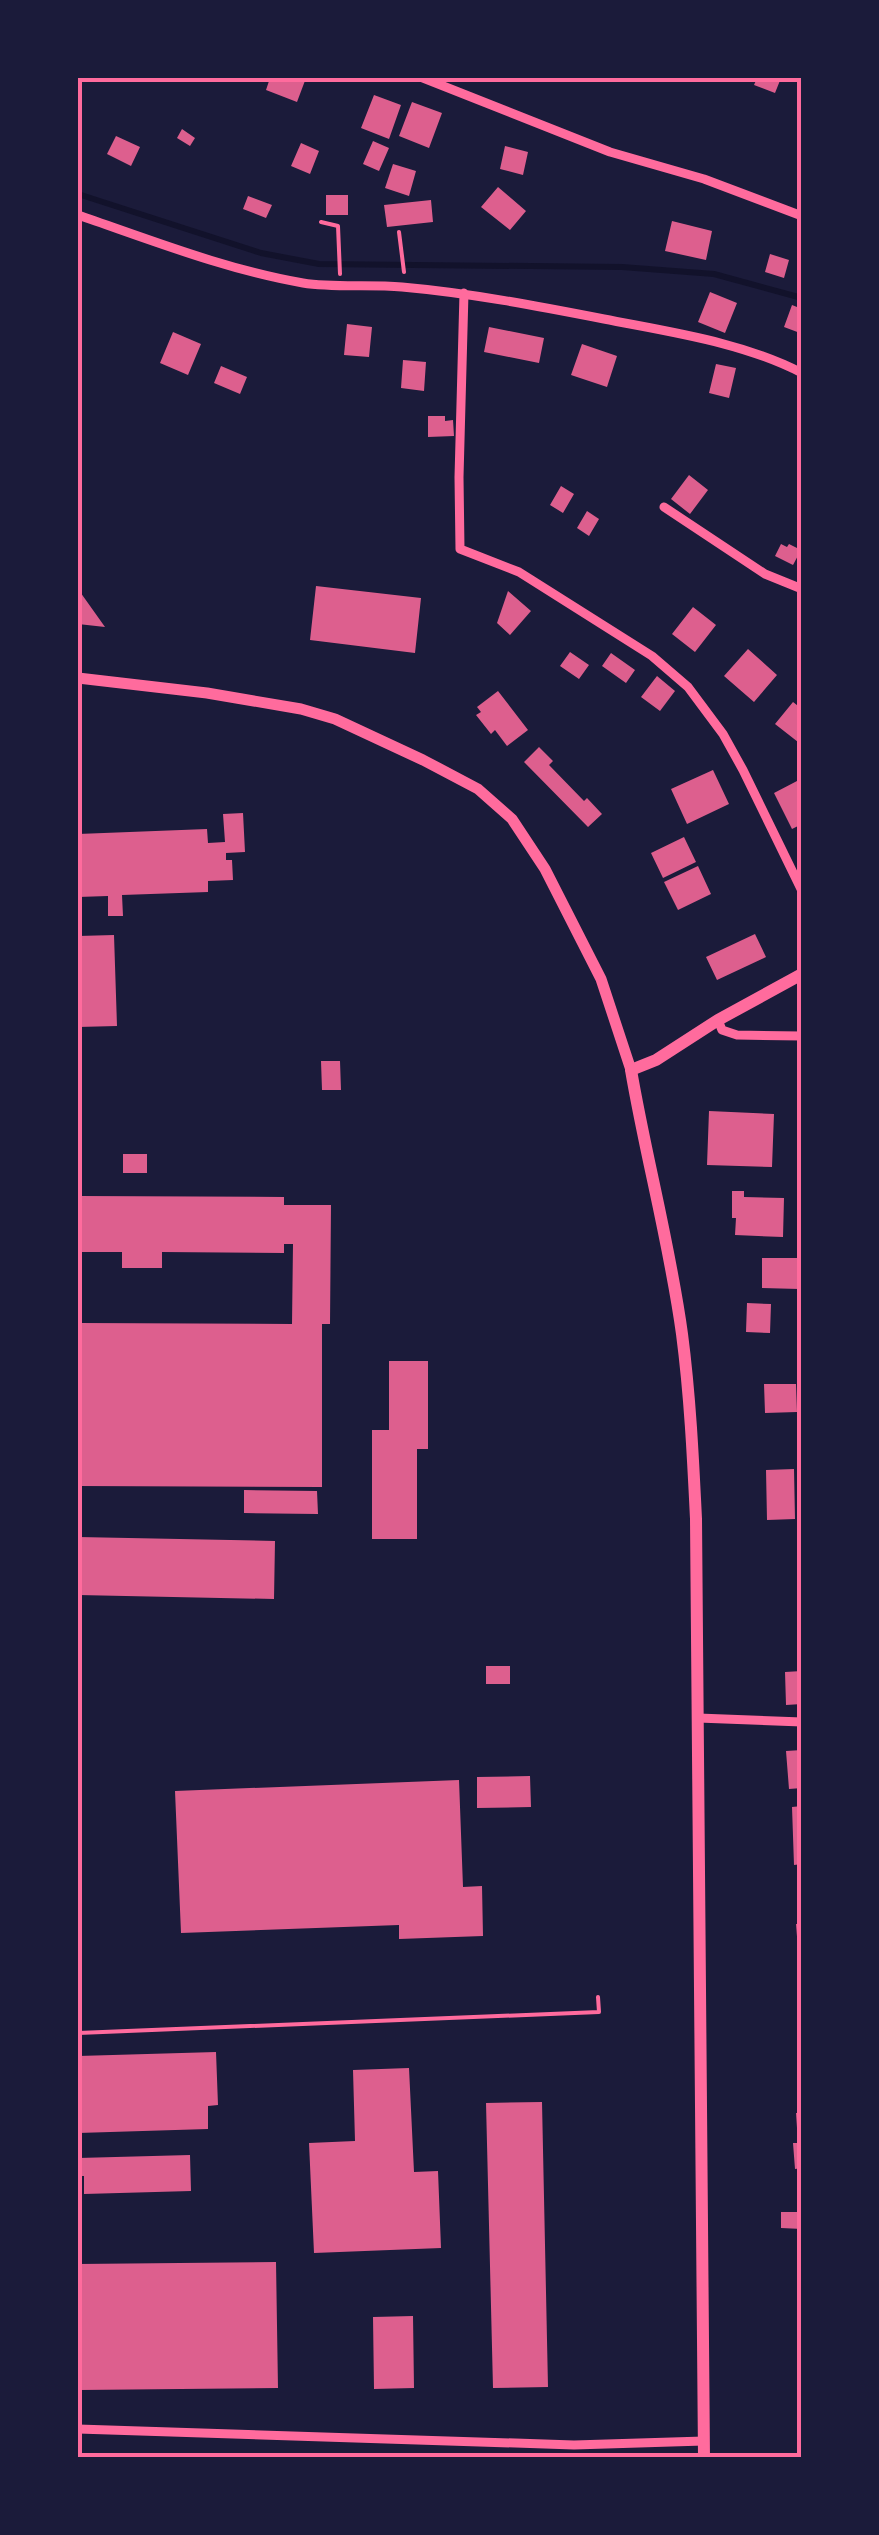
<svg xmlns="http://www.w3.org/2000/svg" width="879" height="2535" viewBox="0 0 879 2535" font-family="Raleway,sans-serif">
	<rect width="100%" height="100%" fill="#1b1b3a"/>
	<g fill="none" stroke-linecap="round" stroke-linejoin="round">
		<!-- stream -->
		<path stroke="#12122b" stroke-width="6" d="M78,194L261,253L319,264L622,267L714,274L802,298"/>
	</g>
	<!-- building -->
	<path fill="#dd5f8e" d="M270,78H306L297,102L266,90Z
		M757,78H781L775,93L754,85Z
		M374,95L401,105L389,139L361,128Z
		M412,102L442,113L429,148L399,136Z
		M182,129L195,138L190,146L177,138Z
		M116,136L140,147L131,166L107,154Z
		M373,141L389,148L379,171L363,164Z
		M301,143L319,151L310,174L291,166Z
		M505,146L528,152L523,175L500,169Z
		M393,164L416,171L409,196L385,188Z
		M498,187L526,211L510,230L481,207Z
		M326,195H348V215H326Z
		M248,196L272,205L266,218L243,209Z
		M431,200L433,222L387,227L384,205Z
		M672,221L712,231L706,260L665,251Z
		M770,254L789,260L784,278L765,272Z
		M710,292L737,303L725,333L698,322Z
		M792,305L802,309L800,333L784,327Z
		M347,324L372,327L369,357L344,355Z
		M489,327L544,338L539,363L484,352Z
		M173,332L201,344L188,375L160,363Z
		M582,344L617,356L607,387L571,375Z
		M403,360L426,362L424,391L401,388Z
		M716,364L736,368L729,398L709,393Z
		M221,366L247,377L240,394L214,383Z
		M428,416H445V421L453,420L454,436L428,437Z
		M689,475L708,490L690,514L671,499Z
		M561,486L574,494L563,513L550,505Z
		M587,511L599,519L589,536L577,528Z
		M781,544L787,547L789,544L801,550L793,565L775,556Z
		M316,586L421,598L415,653L310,640Z
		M78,589L105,627L78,624Z
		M508,591L531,611L510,635L497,623Z
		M693,607L716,625L695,652L672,634Z
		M748,649L777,675L754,702L724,676Z
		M570,652L589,665L579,679L560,666Z
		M611,653L635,670L626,683L602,666Z
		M657,676L675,691L660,711L641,697Z
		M498,691L528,730L507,746L495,730L491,734L476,715L481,712L477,707Z
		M793,702L802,709V737L798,742L775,724Z
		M539,747L553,761L549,765L584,801L587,798L602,814L588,827L524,762Z
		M713,770L729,804L687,824L671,789Z
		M797,781L802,789V824L792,829L774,793Z
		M243,813L245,852L226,853V860H232L233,880L208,881V892L122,895L123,916H108V896L78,897V834L207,829L208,843L225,842L223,814Z
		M684,837L696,862L663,878L651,853Z
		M698,866L711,894L678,910L664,882Z
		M755,934L766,957L717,980L706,957Z
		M114,935L117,1026L78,1027V936Z
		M321,1061H340L341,1090H322Z
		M709,1111L774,1114L772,1167L707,1165Z
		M123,1154H147V1173H123Z
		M732,1191H744V1197L784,1198L783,1237L735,1235L736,1218H732Z
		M78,1196L284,1197V1205H331L330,1324H322V1487L78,1486V1323L292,1324L293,1244H284V1253L162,1252V1268H122V1252H78Z
		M762,1258H800L799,1289L762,1288Z
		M747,1303L771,1304L770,1333L746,1332Z
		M389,1361H428V1449H417V1539H372V1430H389Z
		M764,1384H796L797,1412L765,1413Z
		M794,1469L795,1519L767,1520L766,1470Z
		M244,1490L317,1491L318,1514L244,1513Z
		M78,1537L275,1541L274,1599L78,1595Z
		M486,1666H510V1684H486Z
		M802,1671V1704L786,1705L785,1672Z
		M802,1750V1788L789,1789L786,1751Z
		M530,1776L531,1807L477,1808V1777Z
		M459,1780L463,1887L482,1886L483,1936L399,1939V1925L181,1933L175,1791Z
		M802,1806V1864L794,1865L792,1807Z
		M796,1924H802V1962H799Z
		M216,2052L218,2105L208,2106V2129L78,2133V2056Z
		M409,2068L414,2172L438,2171L441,2248L314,2253L309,2143L355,2141L353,2070Z
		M542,2102L548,2387L493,2388L486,2103Z
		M796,2113H802V2168L795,2169L793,2143H798Z
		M190,2155L191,2191L84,2194V2176H78V2158Z
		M781,2212H802V2229L781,2228Z
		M276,2262L278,2388L80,2390L78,2264Z
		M413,2316L414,2388L374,2389L373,2317Z"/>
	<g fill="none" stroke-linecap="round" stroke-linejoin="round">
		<!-- path -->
		<path stroke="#ff6b9d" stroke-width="4" d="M321,222L338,226L340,274
			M399,232L404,272
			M78,2033L599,2012L598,1997"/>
		<!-- minor -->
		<path stroke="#ff6b9d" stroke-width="9" d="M423,78L610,152L704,179L802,216
			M78,215C151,240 227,270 303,283C334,288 370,284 402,287C470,293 537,306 604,319C670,332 742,342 802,373
			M464,293L459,477L460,549L519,572L652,656L688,687L723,734L743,770L802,891
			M664,507L765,574L802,589
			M718,1020L722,1030L737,1035L802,1036
			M698,1718L802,1722
			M78,2429L574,2445L704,2441"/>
		<!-- tertiary -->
		<path stroke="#ff6b9d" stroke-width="11" d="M78,678L207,693L301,709L335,719L423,760L478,789L512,819L545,869L601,979L631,1070"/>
		<!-- secondary -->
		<path stroke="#ff6b9d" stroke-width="12" d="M704,2458L696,1519C693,1457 690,1395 682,1334C670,1245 646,1158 631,1070L656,1060L718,1020L802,974"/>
	</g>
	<!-- border -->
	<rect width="879" height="2535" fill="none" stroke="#1b1b3a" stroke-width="160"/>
	<rect x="80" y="80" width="719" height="2375" fill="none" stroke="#ff6b9d" stroke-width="4"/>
</svg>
